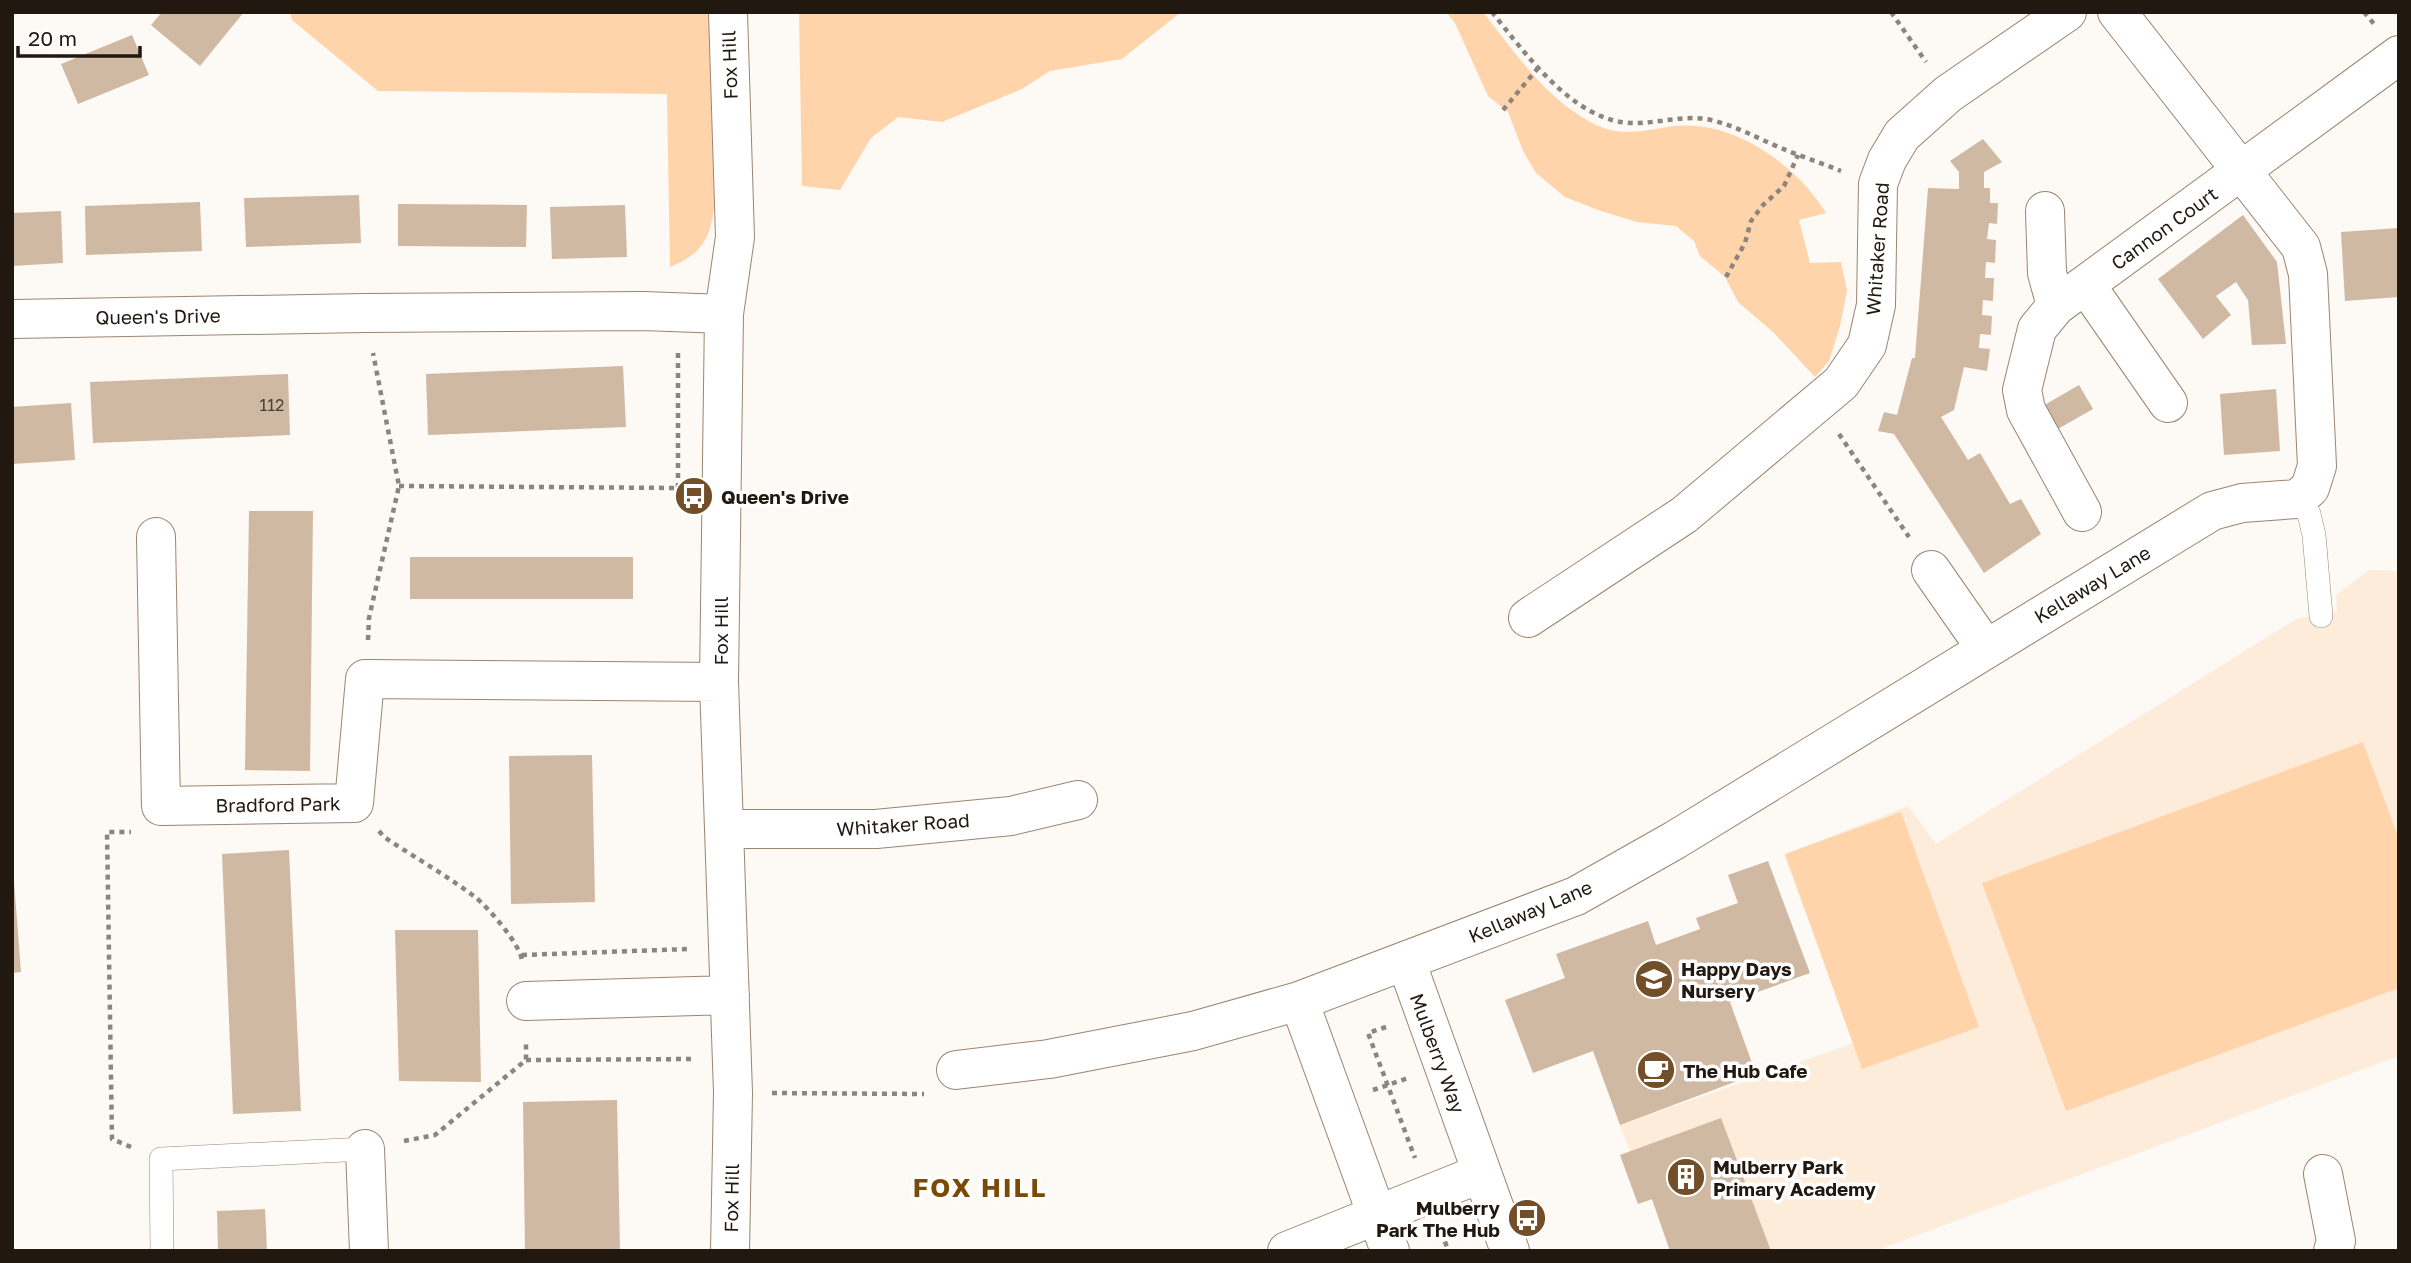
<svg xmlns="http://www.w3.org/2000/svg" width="2411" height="1263" viewBox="0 0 2411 1263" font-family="'Golos Text',sans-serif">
	<rect width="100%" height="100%" fill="#fdf9f4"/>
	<!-- built -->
	<path fill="#feecdb" d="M2369,570L2399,571V1056L1875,1251H1670L1652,1200L1638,1204L1620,1155L1630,1151L1620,1125L1854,1043L1784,855L1908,806L1936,844L2296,619L2337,612L2336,595Z"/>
	<!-- green -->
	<path fill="#ffd4ab" d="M290,12L712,13L714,207C711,239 700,255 670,267L667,94L378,91L292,20Z
		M799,12H1181L1122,59L1050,71L1022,89L942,122L898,117L871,138L840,190L802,186Z
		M1446,12H1483C1516,54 1550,105 1601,127C1625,137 1651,129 1675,126C1734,120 1797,165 1826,213L1799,220L1810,263L1841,262L1847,291L1840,326L1829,361L1815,377L1773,332L1738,302L1725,277L1700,256L1694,241L1676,226L1637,222L1598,210L1565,197L1536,173L1523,151L1508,112L1488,96L1455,23Z
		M2363,742L2399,839V988L2066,1111L1982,883Z
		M1901,812L1979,1027L1862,1069L1785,854Z"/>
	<!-- building -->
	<path fill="#d0b9a3" d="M162,12H244L200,66L151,25Z
		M132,35L149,75L78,104L61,64Z
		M1983,139L2002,162L1984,172V188H1990V203H1998L1997,224L1989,223L1987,239L1996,240L1995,263L1986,262L1985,278H1994L1993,301L1983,300L1982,315L1992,316L1991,335L1980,334L1979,348L1990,349L1987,371L1964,367L1954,410L1941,417L1968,460L1980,453L2010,504L2021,499L2041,534L1984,573L1894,434L1878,431L1884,412L1897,415L1912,358H1915L1928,188L1959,189V172L1950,161Z
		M359,195L361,243L246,247L244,198Z
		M200,202L202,251L86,255L85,206Z
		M398,204L527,205L526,247L398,246Z
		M625,205L627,257L552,259L550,207Z
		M61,211L63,263L12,266V213Z
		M2243,215L2277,262L2286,344L2252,345L2248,300L2236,282L2216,296L2231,315L2203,339L2158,279Z
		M2399,228V297L2345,301L2341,232Z
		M623,366L626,427L428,435L426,374Z
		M288,374L290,435L93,443L90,382Z
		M2079,385L2093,409L2056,430L2041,407Z
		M2276,389L2280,451L2224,455L2220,394Z
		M71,403L75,460L12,464V407Z
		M249,511H313L310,771L245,770Z
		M410,557H633V599H410Z
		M592,755L595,902L511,904L509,756Z
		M289,850L301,1111L233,1114L222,854Z
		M1768,861L1810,973L1730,1002L1756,1074L1620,1125L1593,1051L1533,1073L1505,1000L1565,978L1556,954L1648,921L1656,945L1700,929L1696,918L1738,903L1728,875Z
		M12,881H14L21,972L12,973Z
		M395,930H478L481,1082L399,1081Z
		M617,1100L620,1251H525L523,1102Z
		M1721,1118L1771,1251H1670L1652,1199L1638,1204L1620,1155Z
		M265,1209L267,1251H218L217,1211Z"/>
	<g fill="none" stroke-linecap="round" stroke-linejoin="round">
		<!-- service casing -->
		<g stroke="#9a8570" stroke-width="24">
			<path id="service" d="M2297,499L2309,514L2314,535L2321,616
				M162,1251L161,1159L365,1149"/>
		</g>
		<!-- minor casing -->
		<g stroke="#9a8570" stroke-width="40">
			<path id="minor" d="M728,12L735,237L724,314L719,682L733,1093L730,1251
				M2045,211L2047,273L2056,306
				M2086,285L2168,403
				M12,319L365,313L643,311L724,314
				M2082,512L2026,410L2022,390L2037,329L2056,306L2399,55
				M156,537L161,806L354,803L365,679L719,682
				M1931,570L1986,649
				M1528,618L1684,515L1841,383L1867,345L1876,305L1878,184L1887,160L1902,135L1948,94L2067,12
				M725,829H876L1011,816L1078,800
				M1406,961L1510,1251
				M526,1001L730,995
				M1299,1001L1390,1251
				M956,1070L1049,1059L1193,1031L1299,1001L1576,896L1675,840L2212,511L2242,503L2297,499L2310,488L2317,466L2308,274L2301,247L2117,12
				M365,1149L369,1251
				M2323,1174L2336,1241L2333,1251
				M1287,1251L1482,1173"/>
		</g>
		<!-- path -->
		<path stroke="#8b857e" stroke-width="4.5" stroke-dasharray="5 5" stroke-linecap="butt" d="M1492,12C1525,53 1573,121 1631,123C1657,124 1684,114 1711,120C1736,126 1757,138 1781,148C1800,156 1821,163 1841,171
			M1891,12L1926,62
			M2364,12L2374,24
			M1503,110L1538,68
			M1726,277L1745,243L1751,221L1763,205L1784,186L1798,155
			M678,353V498
			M1839,434L1909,537
			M399,486L678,488
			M368,640L369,618L399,486L373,353
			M379,831L384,837C414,857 446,875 475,897C488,907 521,945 522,961
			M522,955L689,949
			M1386,1027L1368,1033L1415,1158
			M526,1060L693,1059
			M1373,1090L1408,1078
			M772,1093L924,1094
			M404,1141L435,1135L526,1060V1040
			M131,1147L112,1139L107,832H131
			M1442,1232L1448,1251"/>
		<!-- service -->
		<use href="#service" stroke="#fff" stroke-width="23"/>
		<!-- minor -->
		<use href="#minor" stroke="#fff" stroke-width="38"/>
	</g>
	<!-- icons -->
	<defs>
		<g id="bus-disc" transform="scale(2.0125)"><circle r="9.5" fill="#724f28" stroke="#fff"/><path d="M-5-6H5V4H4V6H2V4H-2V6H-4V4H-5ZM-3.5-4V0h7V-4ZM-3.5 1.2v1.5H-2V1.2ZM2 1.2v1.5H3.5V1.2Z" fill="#fff"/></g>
		<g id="school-disc" transform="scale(2.0125)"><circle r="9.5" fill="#724f28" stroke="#fff"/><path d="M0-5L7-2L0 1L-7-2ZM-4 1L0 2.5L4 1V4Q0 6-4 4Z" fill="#fff"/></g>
		<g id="cafe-disc" transform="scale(2.0125)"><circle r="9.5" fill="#724f28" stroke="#fff"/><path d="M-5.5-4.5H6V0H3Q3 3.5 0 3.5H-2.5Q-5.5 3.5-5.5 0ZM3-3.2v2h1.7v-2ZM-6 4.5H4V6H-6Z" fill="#fff"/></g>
		<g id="building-disc" transform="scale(2.0125)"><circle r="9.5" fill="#724f28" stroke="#fff"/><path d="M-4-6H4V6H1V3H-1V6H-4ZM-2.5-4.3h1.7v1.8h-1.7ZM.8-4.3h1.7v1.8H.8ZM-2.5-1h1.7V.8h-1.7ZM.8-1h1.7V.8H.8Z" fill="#fff"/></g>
	</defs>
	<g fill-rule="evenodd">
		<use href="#bus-disc" x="694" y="496"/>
		<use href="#school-disc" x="1654" y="979"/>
		<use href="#cafe-disc" x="1656" y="1070"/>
		<use href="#building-disc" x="1686" y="1177"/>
		<use href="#bus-disc" x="1527" y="1218"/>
	</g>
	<g text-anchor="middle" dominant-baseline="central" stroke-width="7" stroke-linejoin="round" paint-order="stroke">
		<!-- number labels -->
		<g font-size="16" fill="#4d4035">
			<text x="272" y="405">112</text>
		</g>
		<!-- street labels -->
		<g font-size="19" fill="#211810" stroke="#fff">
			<text transform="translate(729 65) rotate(-92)">Fox Hill</text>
			<text transform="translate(2164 228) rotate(-36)">Cannon Court</text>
			<text transform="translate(1877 249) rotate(-86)">Whitaker Road</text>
			<text transform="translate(158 316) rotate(-1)">Queen's Drive</text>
			<text transform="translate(2092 584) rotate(-31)">Kellaway Lane</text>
			<text transform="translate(720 631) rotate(-90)">Fox Hill</text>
			<text transform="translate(278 804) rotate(-1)">Bradford Park</text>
			<text transform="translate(903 824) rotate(-4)">Whitaker Road</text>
			<text transform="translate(1530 911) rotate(-23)">Kellaway Lane</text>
			<text transform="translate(1438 1053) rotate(70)">Mulberry Way</text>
			<text transform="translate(731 1198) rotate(-89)">Fox Hill</text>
		</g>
		<!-- poi labels -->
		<g font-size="19" font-weight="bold" fill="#211810" stroke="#fff" text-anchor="start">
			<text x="721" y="496">Queen's Drive</text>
			<text x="1681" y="968">Happy Days<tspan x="1681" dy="22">Nursery</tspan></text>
			<text x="1683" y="1070">The Hub Cafe</text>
			<text x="1713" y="1166">Mulberry Park<tspan x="1713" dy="22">Primary Academy</tspan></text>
			<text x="1500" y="1207" text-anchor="end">Mulberry<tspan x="1500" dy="22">Park The Hub</tspan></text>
		</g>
		<!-- district labels -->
		<g font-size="26" font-weight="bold" letter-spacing="2" fill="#7c4a04" stroke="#fff">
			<text x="980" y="1187">FOX HILL</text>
		</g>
	</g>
	<!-- border -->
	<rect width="2411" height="1263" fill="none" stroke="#211810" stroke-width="28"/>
	<!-- scale -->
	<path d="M18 46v10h122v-10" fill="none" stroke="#211810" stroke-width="3.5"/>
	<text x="28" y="46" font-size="21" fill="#211810" stroke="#ffffff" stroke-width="5" paint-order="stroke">20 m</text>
</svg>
